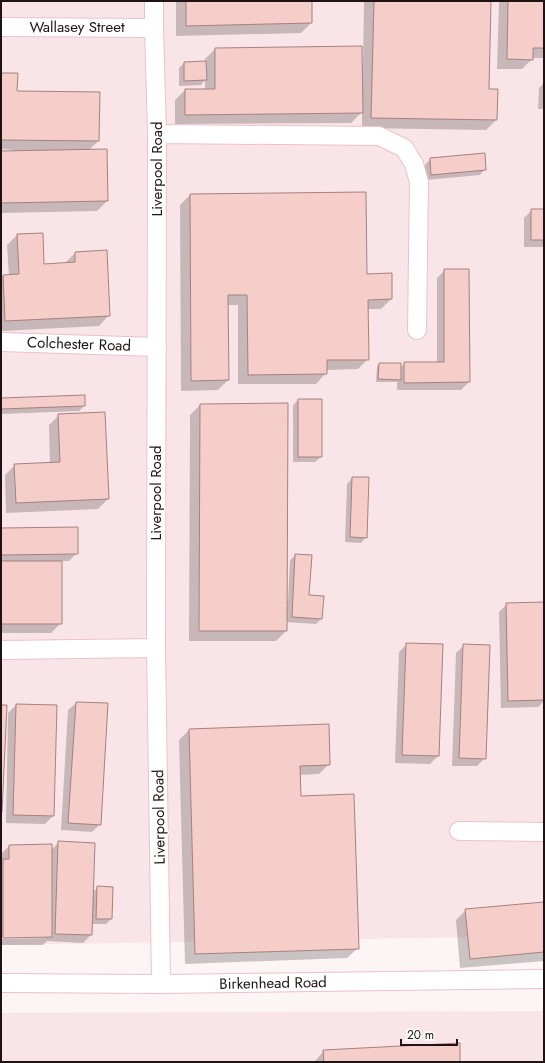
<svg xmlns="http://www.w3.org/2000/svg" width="545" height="1063" viewBox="0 0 545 1063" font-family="Jost,sans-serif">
	<rect width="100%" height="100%" fill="#fcf4f5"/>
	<!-- built -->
	<path fill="#f9e5e8" d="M1,1H544V936L1,945Z
		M544,1011V1062H1V1013Z"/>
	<!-- shadow -->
	<path fill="#0003" d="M176,1H311V23L301,33L176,36Z
		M364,1H490L488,90H497L496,120L486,130L362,128V112L351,123L175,124V100L185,90H205V80L201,85L179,86V68L184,63L205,62V59L215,49L363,64Z
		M501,1H544V58H532V59L522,69H497L499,3Z
		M1,74L16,92L98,141L89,150L107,201L97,211L1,213V152L13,151V150L1,149Z
		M544,83V109H538L539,88Z
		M430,159L485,169L480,175L426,180L425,165Z
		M190,195L366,275L391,299L381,309H367L368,359L358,369L326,370V373L316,384H238V305H228V380L218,390L181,391L180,205Z
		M532,210H544V247H524V218Z
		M17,235L43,265L65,263L75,253L109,315L99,326L1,331V278L3,276H9L7,245Z
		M445,270H468L469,382L461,390H397V382H376L377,366L379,364L400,368L405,363H437V278Z
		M1,399L84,406L79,411L1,414Z
		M298,400L321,457L315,462H293V405Z
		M200,405L286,601H288L290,560L296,555L308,596L321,619L316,624L286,622V631L276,641H189L190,415Z
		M59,415L108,499L98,509L6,513L5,475L15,465L50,463L49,425Z
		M352,478L366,537L361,543L345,542L347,484Z
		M1,529L77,553L69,561H61V623L51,633H1Z
		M507,604L544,624V701L538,707L501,708L499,612Z
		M407,644L442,645L438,756L430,764L395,763L399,652Z
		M464,645L485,758L477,766H452L456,653Z
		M76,703L107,704L100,824L92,832L61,830L68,710Z
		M16,705L53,816L45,824L6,823L8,713Z
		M189,730L329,764L319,774L299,775L300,797L358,948L347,958L185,964L179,740Z
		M59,842L92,893L98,887L112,888L111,919L106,924H91V935L83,943L47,941L43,945H1V939L45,938V936L1,937V854L9,846L51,850Z
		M544,903V961L460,968L456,920L466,910Z
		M324,1051L459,1062H314Z"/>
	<!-- building -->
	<path fill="#f5cdc9" stroke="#a6817e" d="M186,1H312V23L186,26Z
		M374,1H491L489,89H498L497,120L371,118Z
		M508,1H544V48H533V60L507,59Z
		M362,46L363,113L185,115V89H215V48Z
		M206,61L207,80L184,81V62Z
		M1,73H18L17,91L100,92L99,141L1,140Z
		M107,149L108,201L1,203V151Z
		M485,153L486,170L431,175L430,158Z
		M366,192L367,274L392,273V299L368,300L369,360H327V374L248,375L247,295H228L229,380L191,381L190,194Z
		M531,209H544V240H531Z
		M43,233L44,264L75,262V252L107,250L110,316L5,321L3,275L19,274L17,234Z
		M444,269H469L470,382L404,383V362H444Z
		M379,363H401V380L378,379Z
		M85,395V406L1,409V398Z
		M298,399H322V457H298Z
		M288,403L287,631H199L200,404Z
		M105,412L109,499L16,503L14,464L60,462L58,414Z
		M352,477H369L367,538L350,537Z
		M78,527V554L1,555V528Z
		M295,554L312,555L309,595L324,596L322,619L292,617Z
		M1,561H62V624H1Z
		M544,602V700L508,701L506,603Z
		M406,643L443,644L439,756L402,755Z
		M463,644L490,645L486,759L459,758Z
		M76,702L108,703L101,825L68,823Z
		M16,704L57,705L54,816L13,815Z
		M1,705H7L2,812H1Z
		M329,724L330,765L300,766L301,796L354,794L359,949L195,954L189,729Z
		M58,841L95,843L92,935L55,934Z
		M52,844V937L3,938V859H9V845Z
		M97,886L113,887L112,919H96Z
		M544,902V952L470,959L465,909Z
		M460,1043V1062H324L323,1050Z"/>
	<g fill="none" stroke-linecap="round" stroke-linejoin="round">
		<!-- minor casing -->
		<g stroke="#eac2ca" stroke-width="20">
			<path id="minor" d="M154,1V28L157,134L156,648L161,984
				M1,27L154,28
				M157,134L379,136L404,148L414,164L419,182L417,330
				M1,342L157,347
				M1,650L156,648
				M459,831L544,832
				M1,983L161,984L544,979"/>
		</g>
		<!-- minor -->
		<use href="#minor" stroke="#fff" stroke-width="18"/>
	</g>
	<g text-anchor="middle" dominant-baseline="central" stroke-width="3" stroke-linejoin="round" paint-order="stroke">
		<!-- street labels -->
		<g font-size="15" fill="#1f1214" stroke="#fff">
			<text x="77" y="27">Wallasey Street</text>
			<text transform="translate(157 169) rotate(-90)">Liverpool Road</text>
			<text transform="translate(79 344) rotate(2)">Colchester Road</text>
			<text transform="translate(156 493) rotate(-90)">Liverpool Road</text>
			<text transform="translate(159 817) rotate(-91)">Liverpool Road</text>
			<text transform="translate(273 983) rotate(-1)">Birkenhead Road</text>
		</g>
	</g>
	<!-- border -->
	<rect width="545" height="1063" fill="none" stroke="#1f1214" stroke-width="4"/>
	<!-- scale -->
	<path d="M401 1039v6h56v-6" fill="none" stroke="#1f1214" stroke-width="2"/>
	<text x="407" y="1039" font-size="12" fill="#1f1214" stroke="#ffffff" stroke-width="3" paint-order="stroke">20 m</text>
</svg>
